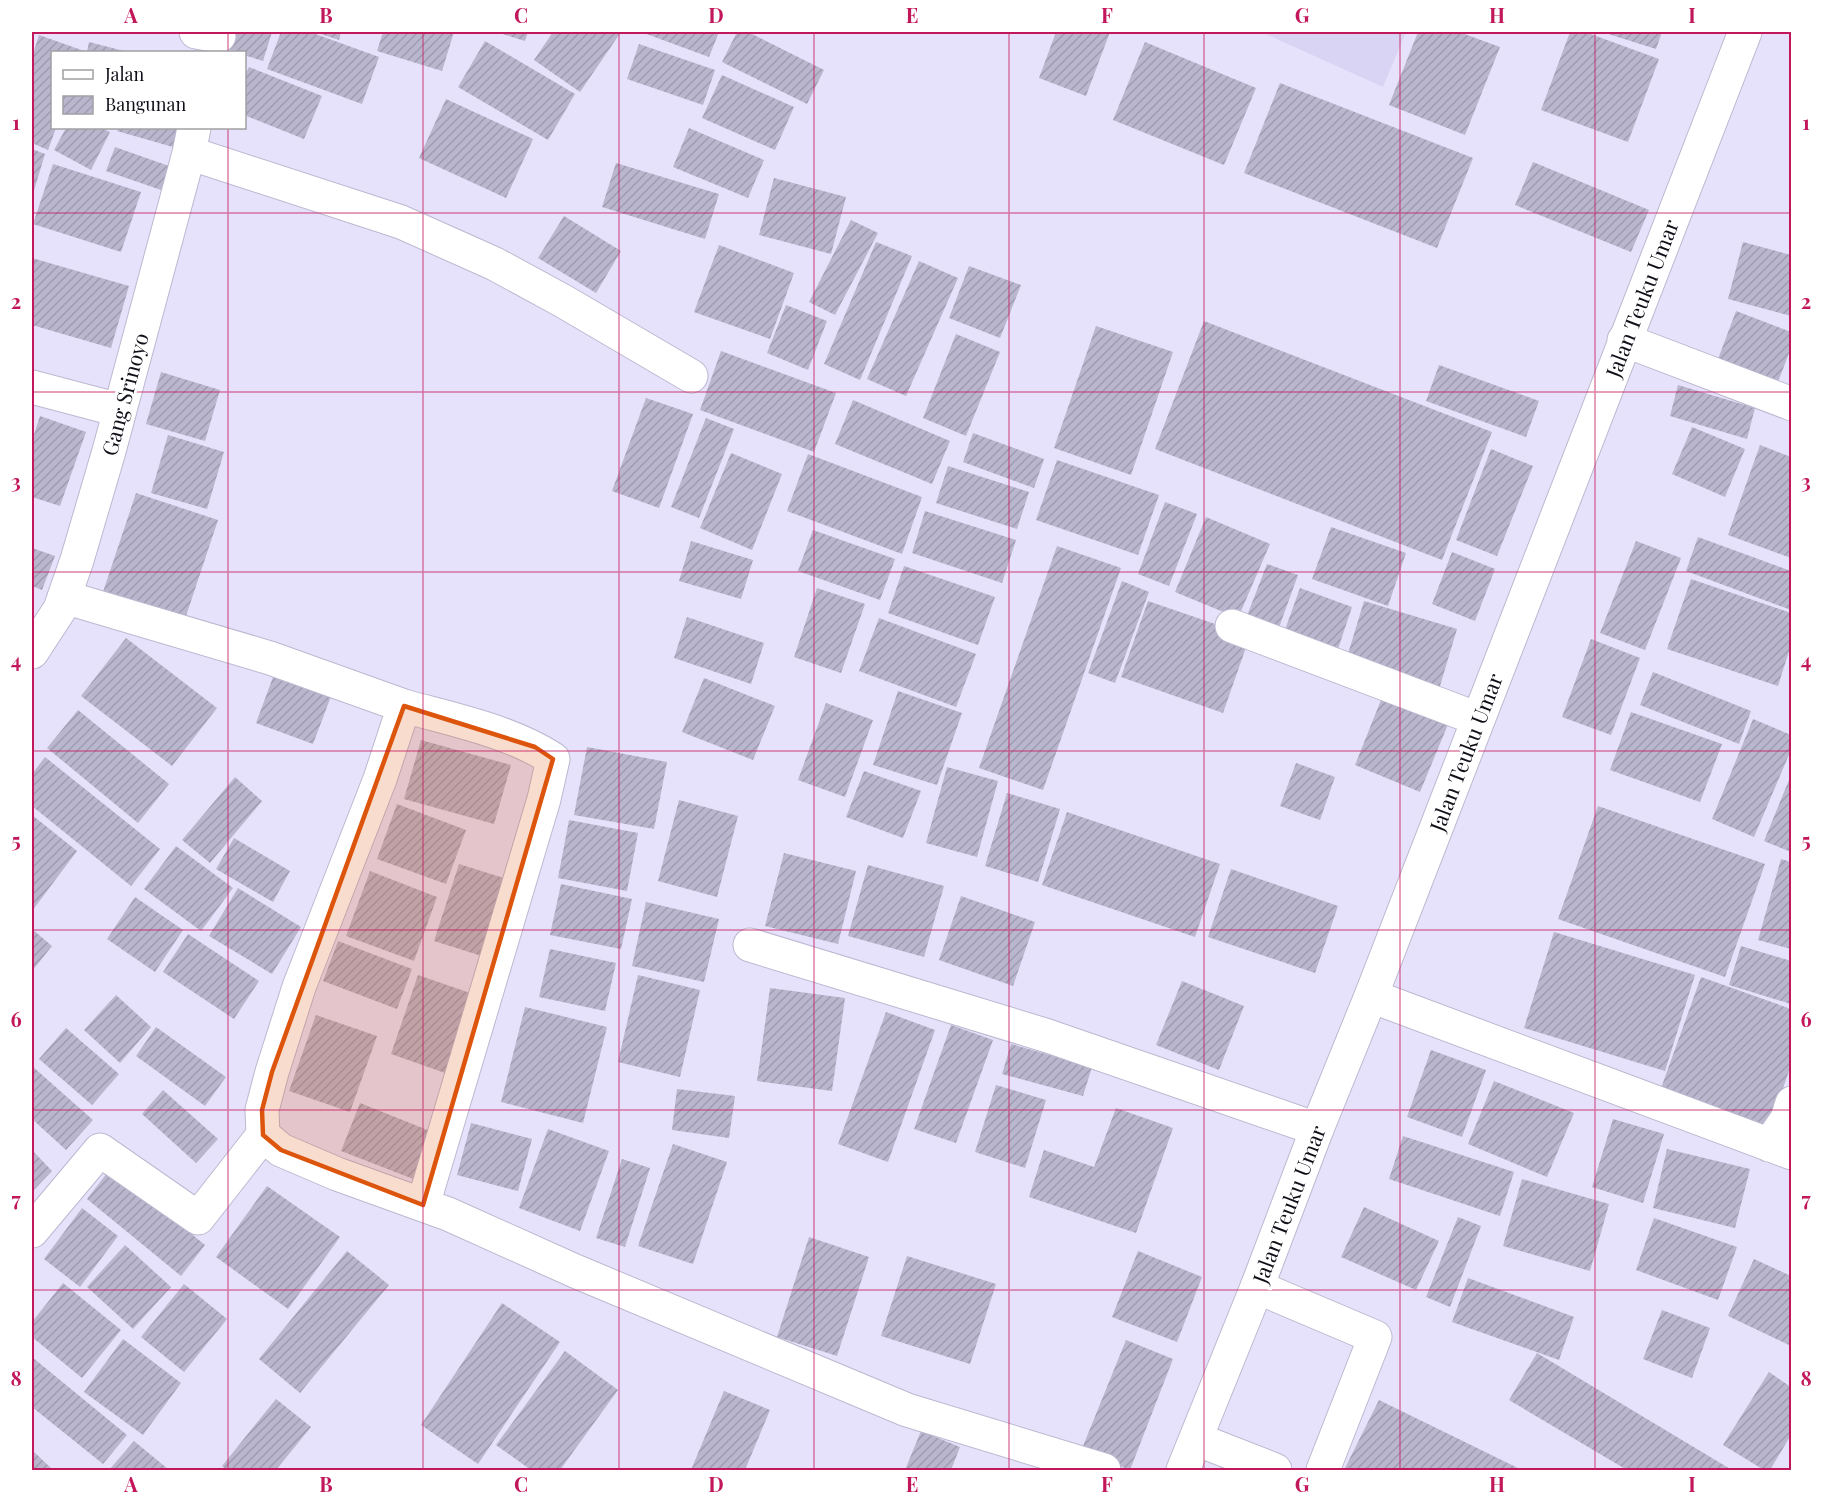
<svg xmlns="http://www.w3.org/2000/svg" width="1823" height="1502" viewBox="0 0 1823 1502" font-family="'Playfair Display',serif">
	<defs>
		<pattern id="building-hatch" width="6" height="6" patternUnits="userSpaceOnUse" patternTransform="scale(1.5)"><rect width="6" height="6" fill="#bab6ce"/><path d="M-1 1l2-2M0 6l6-6M5 7l2-2" fill="none" stroke="#9f9bb0"/></pattern>
	</defs>
	<rect width="100%" height="100%" fill="#e7e2fb"/>
	<!-- built -->
	<path fill="#dad4f4" d="M1261,32H1406L1383,87Z"/>
	<!-- building -->
	<path fill="url(#building-hatch)" d="M231,32H272L263,61L244,55V52L225,49Z
		M281,32H310L379,57L362,104L267,69Z
		M315,32H341L339,40Z
		M383,32H454L442,71L377,51Z
		M496,32H528L525,41Z
		M553,32H621L580,92L534,60Z
		M641,32H719L709,57Z
		M737,32H748L824,70L807,104L722,62Z
		M1056,32H1110L1086,96L1039,78Z
		M1418,32H1459L1500,47L1465,135L1389,105Z
		M1570,32H1585L1659,59L1628,142L1541,110Z
		M1602,32H1662L1656,49Z
		M39,35L87,52L89,42L128,52H52V128H56L48,150L32,143V57Z
		M485,41L575,94L548,140L458,87Z
		M1145,42L1256,88L1224,165L1113,120Z
		M639,44L715,70L703,105L627,79Z
		M249,67L322,96L304,139L244,115V77Z
		M722,75L794,107L775,150L702,118Z
		M1280,83L1473,158L1437,248L1244,173Z
		M446,99L533,139L506,198L419,158Z
		M66,128H101L110,132L91,170L54,150Z
		M119,128H179L173,147L117,131Z
		M689,128L764,160L748,198L673,167Z
		M115,147L169,166L161,190L106,171Z
		M32,149L45,154L32,197Z
		M1533,162L1649,210L1631,252L1515,205Z
		M616,163L719,194L705,239L602,207Z
		M53,164L141,192L121,252L33,224Z
		M774,178L846,197L831,254L759,235Z
		M564,216L621,251L596,293L538,258Z
		M851,220L878,233L835,315L809,302Z
		M876,242L912,256L860,380L824,364Z
		M1743,242L1791,255V316L1728,299Z
		M719,245L794,273L770,339L694,312Z
		M32,258L129,286L111,348L32,325Z
		M919,261L958,278L906,396L867,379Z
		M969,266L1021,285L1000,338L949,318Z
		M786,305L827,321L808,370L767,353Z
		M1736,311L1791,332V348L1778,382L1718,359Z
		M1204,321L1492,432L1442,560L1155,449Z
		M1096,326L1173,352L1131,475L1054,448Z
		M956,334L1000,352L966,436L923,418Z
		M721,351L836,393L814,452L700,410Z
		M1439,365L1539,401L1526,437L1426,401Z
		M161,372L220,390L205,441L146,424Z
		M1678,385L1755,408L1747,439L1670,416Z
		M646,398L693,414L659,508L612,491Z
		M853,400L950,441L932,484L835,444Z
		M40,416L86,432L60,506L32,497V441Z
		M706,418L734,429L699,518L671,507Z
		M1692,427L1745,449L1725,497L1672,474Z
		M973,433L1044,459L1034,488L963,462Z
		M168,435L224,452L207,509L151,493Z
		M1760,445L1791,457V558L1728,535Z
		M1491,449L1533,466L1497,556L1456,540Z
		M731,453L782,474L752,550L700,528Z
		M808,454L922,497L902,554L787,511Z
		M1057,460L1159,495L1138,555L1036,520Z
		M948,466L1029,492L1017,529L936,503Z
		M136,493L218,520L183,625L101,598Z
		M1165,502L1197,514L1169,586L1138,574Z
		M925,511L1016,540L1002,583L912,553Z
		M1206,517L1270,544L1238,618L1175,592Z
		M1331,527L1406,553L1388,606L1312,579Z
		M813,530L895,559L880,600L798,571Z
		M1698,537L1791,571V610L1686,571Z
		M691,541L753,560L741,599L679,581Z
		M1636,541L1681,558L1645,650L1600,633Z
		M1057,546L1121,568L1043,790L979,768Z
		M32,548L55,556L42,590L32,586Z
		M1452,552L1495,569L1475,621L1432,604Z
		M1267,564L1298,575L1277,633L1245,621Z
		M904,566L995,597L978,645L888,613Z
		M1691,579L1791,613V645L1778,686L1667,649Z
		M1122,581L1149,592L1115,683L1088,673Z
		M817,588L865,604L841,673L794,657Z
		M1300,588L1352,607L1334,661L1281,641Z
		M1148,601L1250,636L1223,713L1121,677Z
		M1364,601L1457,629L1437,696L1344,667Z
		M687,617L764,643L751,684L674,658Z
		M879,618L976,654L956,707L859,671Z
		M126,638L217,708L172,766L81,696Z
		M1591,639L1640,658L1611,735L1562,717Z
		M276,669L333,691L313,744L256,723Z
		M1653,672L1751,711L1739,744L1640,705Z
		M704,678L775,706L753,760L682,732Z
		M898,691L962,713L937,785L873,765Z
		M1383,695L1449,722L1420,792L1355,765Z
		M826,703L873,720L845,797L798,780Z
		M78,710L169,784L138,823L47,748Z
		M1631,712L1722,744L1700,802L1610,770Z
		M1753,719L1791,735V750L1754,837L1712,819Z
		M421,740L511,765L494,824L404,799Z
		M587,747L667,762L654,829L574,815Z
		M45,757L160,849L131,886L32,806V774Z
		M1296,763L1335,777L1320,820L1280,806Z
		M947,767L998,781L977,857L926,843Z
		M864,771L921,791L903,838L846,817Z
		M1791,775V852L1764,841Z
		M235,777L262,801L210,863L182,840Z
		M1007,793L1060,809L1038,882L985,866Z
		M679,800L738,816L717,897L658,881Z
		M397,804L466,830L446,884L377,859Z
		M1598,806L1765,864L1725,977L1558,919Z
		M1067,812L1220,864L1195,937L1042,885Z
		M32,815L77,851L32,911Z
		M569,820L638,833L627,891L558,878Z
		M234,838L290,871L273,902L216,869Z
		M176,846L233,888L201,931L144,889Z
		M784,853L856,871L838,944L765,926Z
		M1781,859L1791,862V949L1758,940Z
		M459,864L513,881L488,958L434,941Z
		M868,865L944,886L924,957L848,936Z
		M1231,869L1338,906L1315,973L1208,937Z
		M370,871L437,897L414,961L346,936Z
		M561,884L632,899L621,949L550,935Z
		M238,888L301,927L272,974L209,936Z
		M961,896L1035,922L1013,986L939,960Z
		M135,897L183,930L155,972L107,939Z
		M646,902L719,919L704,982L632,966Z
		M32,929L52,946L32,971Z
		M1554,932L1695,975L1665,1071L1524,1028Z
		M188,934L259,981L234,1019L163,972Z
		M338,941L412,969L397,1009L323,981Z
		M1741,946L1791,961V1004L1729,985Z
		M550,949L616,963L605,1011L539,997Z
		M418,975L476,995L448,1074L391,1054Z
		M638,975L700,990L680,1077L618,1062Z
		M1701,977L1791,1009V1065L1769,1129L1660,1091Z
		M1182,981L1244,1006L1219,1070L1156,1045Z
		M770,988L845,998L832,1091L757,1081Z
		M116,995L151,1027L120,1063L84,1030Z
		M525,1007L607,1027L583,1123L501,1102Z
		M886,1012L935,1030L888,1162L838,1144Z
		M316,1015L377,1036L350,1112L289,1091Z
		M951,1025L993,1040L956,1143L914,1129Z
		M156,1027L226,1077L205,1106L136,1056Z
		M66,1028L119,1074L92,1105L39,1059Z
		M1011,1044L1092,1067L1083,1096L1002,1074Z
		M1431,1050L1486,1070L1462,1137L1407,1117Z
		M32,1066L93,1120L66,1150L32,1119Z
		M1494,1081L1574,1113L1547,1177L1468,1144Z
		M996,1085L1046,1100L1025,1168L975,1152Z
		M677,1089L735,1096L729,1138L672,1130Z
		M163,1090L218,1139L196,1163L142,1114Z
		M360,1103L440,1135L421,1182L341,1151Z
		M1116,1108L1173,1128L1136,1233L1029,1197L1044,1150L1094,1167Z
		M1613,1119L1664,1134L1643,1203L1592,1187Z
		M471,1123L532,1139L518,1191L457,1175Z
		M548,1129L609,1151L580,1231L519,1208Z
		M1403,1136L1514,1172L1500,1216L1389,1179Z
		M673,1144L727,1162L693,1264L638,1246Z
		M1667,1149L1750,1169L1735,1228L1653,1208Z
		M32,1150L52,1171L32,1192Z
		M622,1159L650,1168L625,1247L596,1238Z
		M111,1168L205,1245L181,1276L87,1199Z
		M1522,1179L1609,1204L1590,1271L1503,1246Z
		M267,1186L340,1237L288,1309L216,1257Z
		M1364,1207L1439,1241L1416,1290L1341,1257Z
		M82,1208L118,1236L80,1287L44,1259Z
		M1458,1217L1481,1226L1450,1307L1426,1297Z
		M1654,1218L1737,1247L1718,1300L1636,1270Z
		M809,1237L869,1257L837,1356L777,1337Z
		M125,1245L171,1287L133,1329L87,1287Z
		M347,1251L389,1285L300,1393L259,1359Z
		M1138,1251L1202,1277L1177,1342L1112,1317Z
		M907,1256L996,1284L970,1364L881,1336Z
		M1754,1259L1791,1276V1346L1728,1316Z
		M1468,1278L1574,1317L1559,1360L1452,1322Z
		M63,1283L121,1330L82,1378L32,1337V1322Z
		M184,1284L227,1319L184,1372L141,1337Z
		M502,1303L560,1342L478,1464L421,1425Z
		M1662,1310L1710,1328L1692,1378L1643,1359Z
		M123,1339L181,1383L143,1435L84,1392Z
		M1126,1340L1173,1359L1130,1470L1081,1451Z
		M565,1351L618,1390L560,1470H531L496,1445Z
		M1537,1353L1732,1470H1627L1509,1400Z
		M32,1357L127,1435L103,1464L32,1407Z
		M1769,1372L1791,1387V1435L1770,1470H1764L1723,1445Z
		M724,1391L770,1410L745,1470H691Z
		M276,1399L311,1427L276,1470H227L222,1466Z
		M1379,1400L1522,1470H1344Z
		M921,1431L960,1447L951,1470H905Z
		M134,1441L168,1469L167,1470H109Z
		M32,1450L53,1470H32Z"/>
	<g fill="none" stroke-linecap="round" stroke-linejoin="round">
		<!-- minor casing -->
		<g stroke="#bcb8d0" stroke-width="35">
			<path id="minor" d="M196,32L219,36
				M189,153L401,222L495,264L563,301L691,376
				M1624,340L1792,404
				M32,387L119,410
				M64,597L270,658L404,706L380,779L299,987L272,1072L262,1110L263,1135L281,1150L337,1174L448,1214L575,1271L907,1410L1104,1470
				M1232,626L1478,719
				M32,652L60,609L77,560L109,451L189,153L194,128
				M404,706C454,720 510,731 553,759L544,799L423,1205
				M750,945L1048,1036L1317,1129
				M1371,996L1792,1153
				M1769,1145L1787,1119L1792,1103
				M32,1231L100,1150L198,1218L263,1135
				M1257,1287L1375,1337L1323,1470
				M1196,1439L1275,1470"/>
		</g>
		<!-- major casing -->
		<g stroke="#bcb8d0" stroke-width="35">
			<path id="major" d="M1183,1470L1257,1287L1317,1129L1371,996L1745,32"/>
		</g>
		<!-- minor -->
		<use href="#minor" stroke="#fff" stroke-width="33"/>
		<!-- major -->
		<use href="#major" stroke="#fff" stroke-width="33"/>
	</g>
	<!-- marked area -->
	<path fill="#dd550d" fill-opacity="0.2" stroke="#dd550d" stroke-width="4.5" stroke-linejoin="round" d="M404,706L535,747L553,759L423,1205L281,1150L263,1135L262,1110L272,1072Z"/>
	<!-- grid -->
	<path fill="none" stroke="#c2185b" stroke-width="1.5" stroke-opacity="0.55" d="M228,32V52M423,32V1470M619,32V1470M814,32V1470M1009,32V1470M1204,32V1470M1400,32V1470M1595,32V1470M228,128V1470M32,213H1792M32,392H1792M32,572H1792M32,751H1792M32,930H1792M32,1110H1792M32,1290H1792"/>
	<g text-anchor="middle" dominant-baseline="central" stroke-width="6" stroke-linejoin="round" paint-order="stroke">
		<!-- street labels -->
		<g font-size="21" fill="#110f18" stroke="#fff">
			<text transform="translate(1641 298) rotate(-69)">Jalan Teuku Umar</text>
			<text transform="translate(124 394) rotate(-75)">Gang Srinoyo</text>
			<text transform="translate(1465 752) rotate(-69)">Jalan Teuku Umar</text>
			<text transform="translate(1288 1204) rotate(-69)">Jalan Teuku Umar</text>
		</g>
	</g>
	<!-- border -->
	<rect width="1823" height="1502" fill="none" stroke="#ffffff" stroke-width="66"/>
	<!-- legend -->
	<rect x="51" y="51" width="195" height="78" fill="#ffffff" stroke="#a09fa3" stroke-width="1.5"/>
	<rect x="63" y="70" width="30" height="9" fill="#ffffff" stroke="#a09fa3" stroke-width="1.5"/>
	<text x="105" y="81" font-size="18" fill="#110f18">Jalan</text>
	<rect x="63" y="96" width="30" height="18" fill="url(#building-hatch)" stroke="#a09fa3" stroke-width="1.5"/>
	<text x="105" y="111" font-size="18" fill="#110f18">Bangunan</text>
	<rect x="33" y="33" width="1757" height="1436" fill="none" stroke="#c2185b" stroke-width="2"/>
	<g font-size="20" text-anchor="middle" font-weight="bold" fill="#c2185b">
		<text x="131" y="23">A</text>
		<text x="326" y="23">B</text>
		<text x="521" y="23">C</text>
		<text x="716" y="23">D</text>
		<text x="912" y="23">E</text>
		<text x="1107" y="23">F</text>
		<text x="1302" y="23">G</text>
		<text x="1497" y="23">H</text>
		<text x="1692" y="23">I</text>
		<text x="16" y="130">1</text>
		<text x="1806" y="130">1</text>
		<text x="16" y="309">2</text>
		<text x="1806" y="309">2</text>
		<text x="16" y="489">3</text>
		<text x="1806" y="489">3</text>
		<text x="16" y="668">4</text>
		<text x="1806" y="668">4</text>
		<text x="16" y="848">5</text>
		<text x="1806" y="848">5</text>
		<text x="16" y="1027">6</text>
		<text x="1806" y="1027">6</text>
		<text x="16" y="1207">7</text>
		<text x="1806" y="1207">7</text>
		<text x="16" y="1386">8</text>
		<text x="1806" y="1386">8</text>
		<text x="131" y="1492">A</text>
		<text x="326" y="1492">B</text>
		<text x="521" y="1492">C</text>
		<text x="716" y="1492">D</text>
		<text x="912" y="1492">E</text>
		<text x="1107" y="1492">F</text>
		<text x="1302" y="1492">G</text>
		<text x="1497" y="1492">H</text>
		<text x="1692" y="1492">I</text>
	</g>
</svg>
